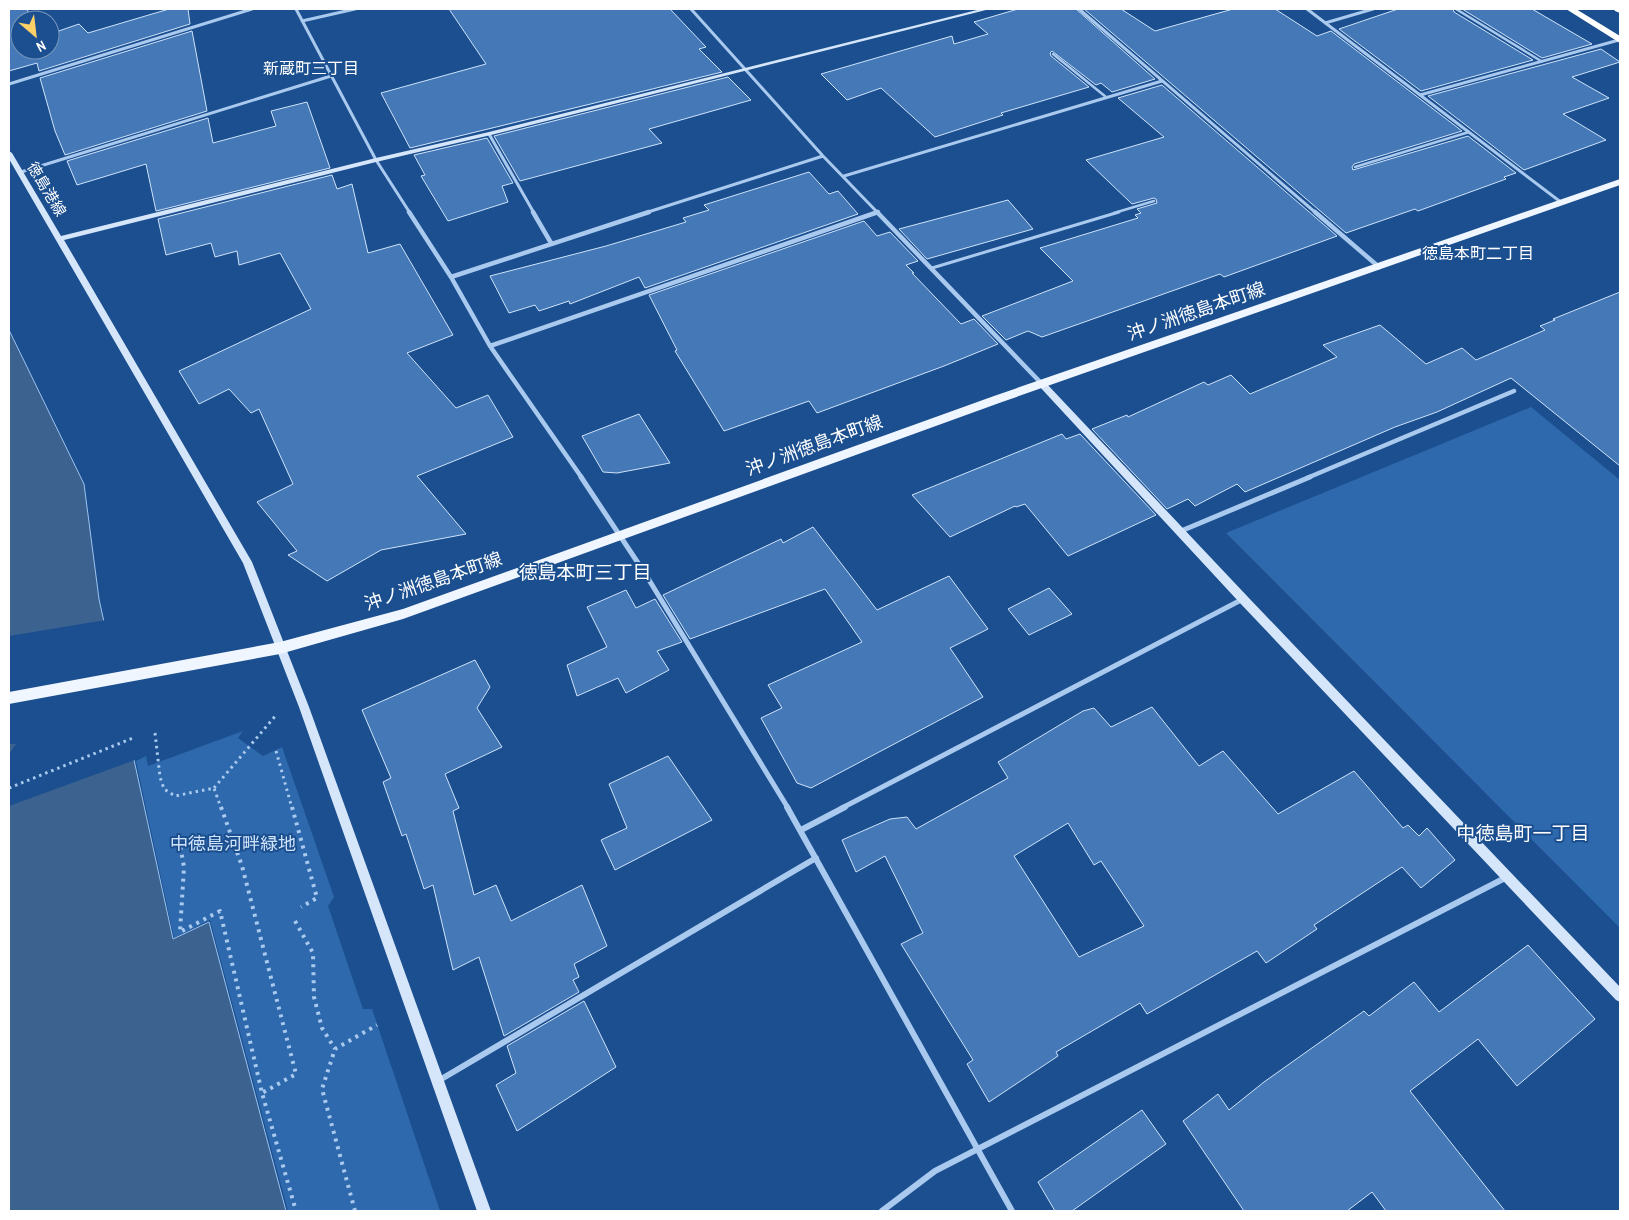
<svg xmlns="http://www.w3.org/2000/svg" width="1629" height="1220" viewBox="0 0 1629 1220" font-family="'Archivo Narrow','Noto Sans JP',sans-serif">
	<rect width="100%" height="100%" fill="#1b4f8f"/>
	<!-- green -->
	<path fill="#2e69ad" d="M1531,407L1620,480V928L1226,533Z
		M243,731L238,738L263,756L282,747L334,897L328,906L363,1009H372L440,1211H288L210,920L174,938L136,761L146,756L148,766Z"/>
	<!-- water -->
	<path fill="#3c6290" stroke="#9cc4f0" d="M9,330L84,484L99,599L173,939L209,922L286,1211H9Z"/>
	<!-- pier -->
	<path fill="#1b4f8f" d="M106,620L135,760L9,806V754L16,744H9V636Z"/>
	<!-- building -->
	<path fill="#4478b7" stroke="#cfe3fa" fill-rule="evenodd" d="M9,9H27L32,20H20V50H50V34L79,24L88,33L169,9H188L190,24L39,71L37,63L9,71Z
		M449,9H670L706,47L699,49L722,72L410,148L381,93L486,64Z
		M1018,9H1076L1155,79L1112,92L1101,83L1096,85L1052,51L1050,53L1051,56L1089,87L1001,113L1003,115L935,137L881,88L847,100L821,74L952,36L954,44L988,34L974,22Z
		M1084,9H1121L1155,31L1233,9H1275L1317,36L1331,31L1462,131L1354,164L1352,167L1353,170L1468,136L1516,173L1504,177L1506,179L1418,211L1415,209L1346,233Z
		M1398,9H1453L1454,12L1533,60L1421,91L1339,29Z
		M1462,9H1532L1592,44L1542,58Z
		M192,31L207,111L65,155L55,131L40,78Z
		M1601,49L1620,62L1572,77L1609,98L1563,114L1606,140L1524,170L1428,96Z
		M728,77L751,100L649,129L662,143L520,181L494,136Z
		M1162,85L1337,236L1224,277L1220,274L1042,337L1028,331L1006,340L982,316L1073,281L1040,248L1138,218L1135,215L1141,213L1137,209L1157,203L1156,199L1154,198L1132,204L1086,160L1164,137L1118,98Z
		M307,102L330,168L156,211L146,164L77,185L67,161L208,118L213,143L276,126L271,111Z
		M487,138L513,183L502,186L508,202L448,221L421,176L425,175L414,155Z
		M809,172L829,194L838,191L858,214L645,288L639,277L570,304L569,301L539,311L535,305L509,313L490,276L606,246L686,222L683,218L709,210L704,205Z
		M332,175L337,189L352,184L368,253L400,244L453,335L407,353L456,408L488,395L513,437L417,476L466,534L381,550L327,581L288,555L297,551L257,502L293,484L259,409L251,413L229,389L199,404L179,371L311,309L280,253L239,265L237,251L215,257L211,243L166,255L158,219Z
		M1008,200L1033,229L927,259L899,229Z
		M864,221L877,236L890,232L918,261L906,265L914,273H912L961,324L974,319L998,344L944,366L817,413L809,401L724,431L675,351L677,350L649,295Z
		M1620,292V466L1511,378L1437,412L1395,427L1245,492L1237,484L1195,506L1188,499L1167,509L1092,429L1127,415L1128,417L1204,382L1208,385L1231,375L1250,394L1337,357L1323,345L1380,325L1426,364L1462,348L1476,360L1545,330L1540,326L1555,320L1553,319Z
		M639,414L670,463L617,473L603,472L582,436Z
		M1062,434L1066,439L1080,434L1156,515L1068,556L1025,504L1016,507L1015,506L950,537L912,495Z
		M813,527L877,610L949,576L988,629L950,648L983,697L811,788L797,783L761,718L782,708L768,685L862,642L825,589L690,639L663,595L781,539L783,543Z
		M1049,588L1072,614L1029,635L1008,609Z
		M626,590L636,608L655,599L682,642L657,651L669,670L626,693L618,678L577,696L567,665L607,647L587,607Z
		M475,660L490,687L477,708L502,747L445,774L459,808L453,811L474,895L496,885L511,921L582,885L607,946L574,964L579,977L573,980L579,992L504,1036L479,957L453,970L433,885L424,889L406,834L402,836L383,782L391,778L362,710Z
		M1152,707L1199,766L1223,751L1278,814L1354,771L1403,828L1408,825L1419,836L1427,828L1455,860L1421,888L1402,867L1314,925L1317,929L1266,963L1257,951L1147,1014L1140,1003L1056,1052L1058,1056L989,1102L967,1064L973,1060L901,944L923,933L885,856L856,872L842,840L890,819L907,817L916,829L1008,778L998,762L1083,711L1094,708L1111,727ZM1068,823L1094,865L1101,861L1144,926L1079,957L1014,856Z
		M668,756L712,820L615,870L601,840L627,828L609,784Z
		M1528,945L1595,1019L1517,1086L1478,1039L1410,1091L1505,1211H1386L1372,1192L1347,1211H1244L1183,1121L1218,1094L1229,1110L1264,1082L1364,1011L1369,1016L1414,982L1439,1012Z
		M584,1001L616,1067L517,1131L496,1085L516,1073L507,1046Z
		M1142,1110L1166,1144L1072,1211H1055L1038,1182Z"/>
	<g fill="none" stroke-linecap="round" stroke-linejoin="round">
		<!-- path-far1 -->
		<path stroke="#a9c9ee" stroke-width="3" stroke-dasharray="2.5 4" stroke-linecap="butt" d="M155,733L160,777L164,789L175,796L214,788L221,808
			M276,751L292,808
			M9,788L133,738
			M214,788L277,714"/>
		<!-- path -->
		<path stroke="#a9c9ee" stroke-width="4" stroke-dasharray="3 5" stroke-linecap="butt" d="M221,807L242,866L296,1074L262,1093
			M292,807L317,898L301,907
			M179,839L184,867L180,932L220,911L262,1093L296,1211
			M295,921L313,953L314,997L322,1028L335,1049
			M355,1211L322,1089L335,1049L377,1025"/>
		<!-- lane-far1 -->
		<path stroke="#a9c9ee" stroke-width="2.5" d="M1456,9L1541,61
			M1053,54L1106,97
			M1355,167L1469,132
			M1114,213L1154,201"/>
		<!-- lane -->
		<path stroke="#a9c9ee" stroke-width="3" d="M932,268L1119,212"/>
		<!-- street-far3 -->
		<path stroke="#a9c9ee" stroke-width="3" d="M296,9L376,160L410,213
			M691,9L823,156L878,213
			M1079,9L1316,213
			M1307,9L1562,203
			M302,21L355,9
			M1325,23L1373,9
			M9,84L252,9
			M1420,95L1619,40
			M489,134L534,213
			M21,172L331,76
			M844,176L1162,81
			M645,213L823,156
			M875,213L878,212"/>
		<!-- street-far2 -->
		<path stroke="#a9c9ee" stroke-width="4.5" d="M409,212L451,277L490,346L582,478
			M533,212L551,243
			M877,212L1042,384
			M1315,212L1379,267
			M451,277L649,212
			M490,346L878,212
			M1307,478L1514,391"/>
		<!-- street-far1 -->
		<path stroke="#a9c9ee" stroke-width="5" d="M581,477L646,575L788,808
			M1181,531L1310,477
			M842,808L1243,599"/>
		<!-- street -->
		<path stroke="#a9c9ee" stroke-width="6" d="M787,807L1012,1211
			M801,830L845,807
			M438,1081L816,858
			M882,1211L935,1171L1507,877"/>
		<!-- secondary -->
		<path fill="#d6e6fa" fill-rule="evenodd" d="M981,9H990L491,135L376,162L64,240L252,562L309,707L491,1211H477L299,707L243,563L9,159V151L12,153L61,236L376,158L489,132Z
			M1042,381L1045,382L1247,596L1620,987V1002L1616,1000L1239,602L1039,386L1038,384Z"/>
		<!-- primary -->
		<path fill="#f0f6ff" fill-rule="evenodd" d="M1620,179V185L1002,402L403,619L280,654L9,704V692L280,642L403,609L994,396Z"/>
		<!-- highway -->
		<path fill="#fff" fill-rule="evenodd" d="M1566,9H1576L1620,36V43Z
			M1614,9H1620V13L1615,11Z"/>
	</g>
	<g text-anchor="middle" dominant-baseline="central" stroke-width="4" stroke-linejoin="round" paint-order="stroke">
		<!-- far-street labels -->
		<g font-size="15" fill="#fff" stroke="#1b4f8f">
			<text transform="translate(47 189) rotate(59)">徳島港線</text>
		</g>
		<!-- far-neighbourhood labels -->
		<g font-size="16" fill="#fff" stroke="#1b4f8f">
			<text x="311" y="68">新蔵町三丁目</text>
			<text x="1478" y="253">徳島本町二丁目</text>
		</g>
		<!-- street labels -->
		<g font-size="18" fill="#fff" stroke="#1b4f8f">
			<text transform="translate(1196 311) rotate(-19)">沖ノ洲徳島本町線</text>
			<text transform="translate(814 445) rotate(-20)">沖ノ洲徳島本町線</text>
			<text transform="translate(433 581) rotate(-19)">沖ノ洲徳島本町線</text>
		</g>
		<!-- park labels -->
		<g font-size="18" fill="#cfe3fa" stroke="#1b4f8f">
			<text x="233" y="843">中徳島河畔緑地</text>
		</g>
		<!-- neighbourhood labels -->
		<g font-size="19" fill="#fff" stroke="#1b4f8f">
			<text x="585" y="572">徳島本町三丁目</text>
			<text x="1523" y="833">中徳島町一丁目</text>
		</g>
	</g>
	<!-- border -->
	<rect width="1629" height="1220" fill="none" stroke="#ffffff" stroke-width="20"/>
	<!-- north arrow -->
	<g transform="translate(35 35) rotate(152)"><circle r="24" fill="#1b4f8f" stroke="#7695bc"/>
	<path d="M0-4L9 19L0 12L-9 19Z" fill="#ffd166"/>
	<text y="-8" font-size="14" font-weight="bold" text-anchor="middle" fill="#ffffff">N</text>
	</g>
</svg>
